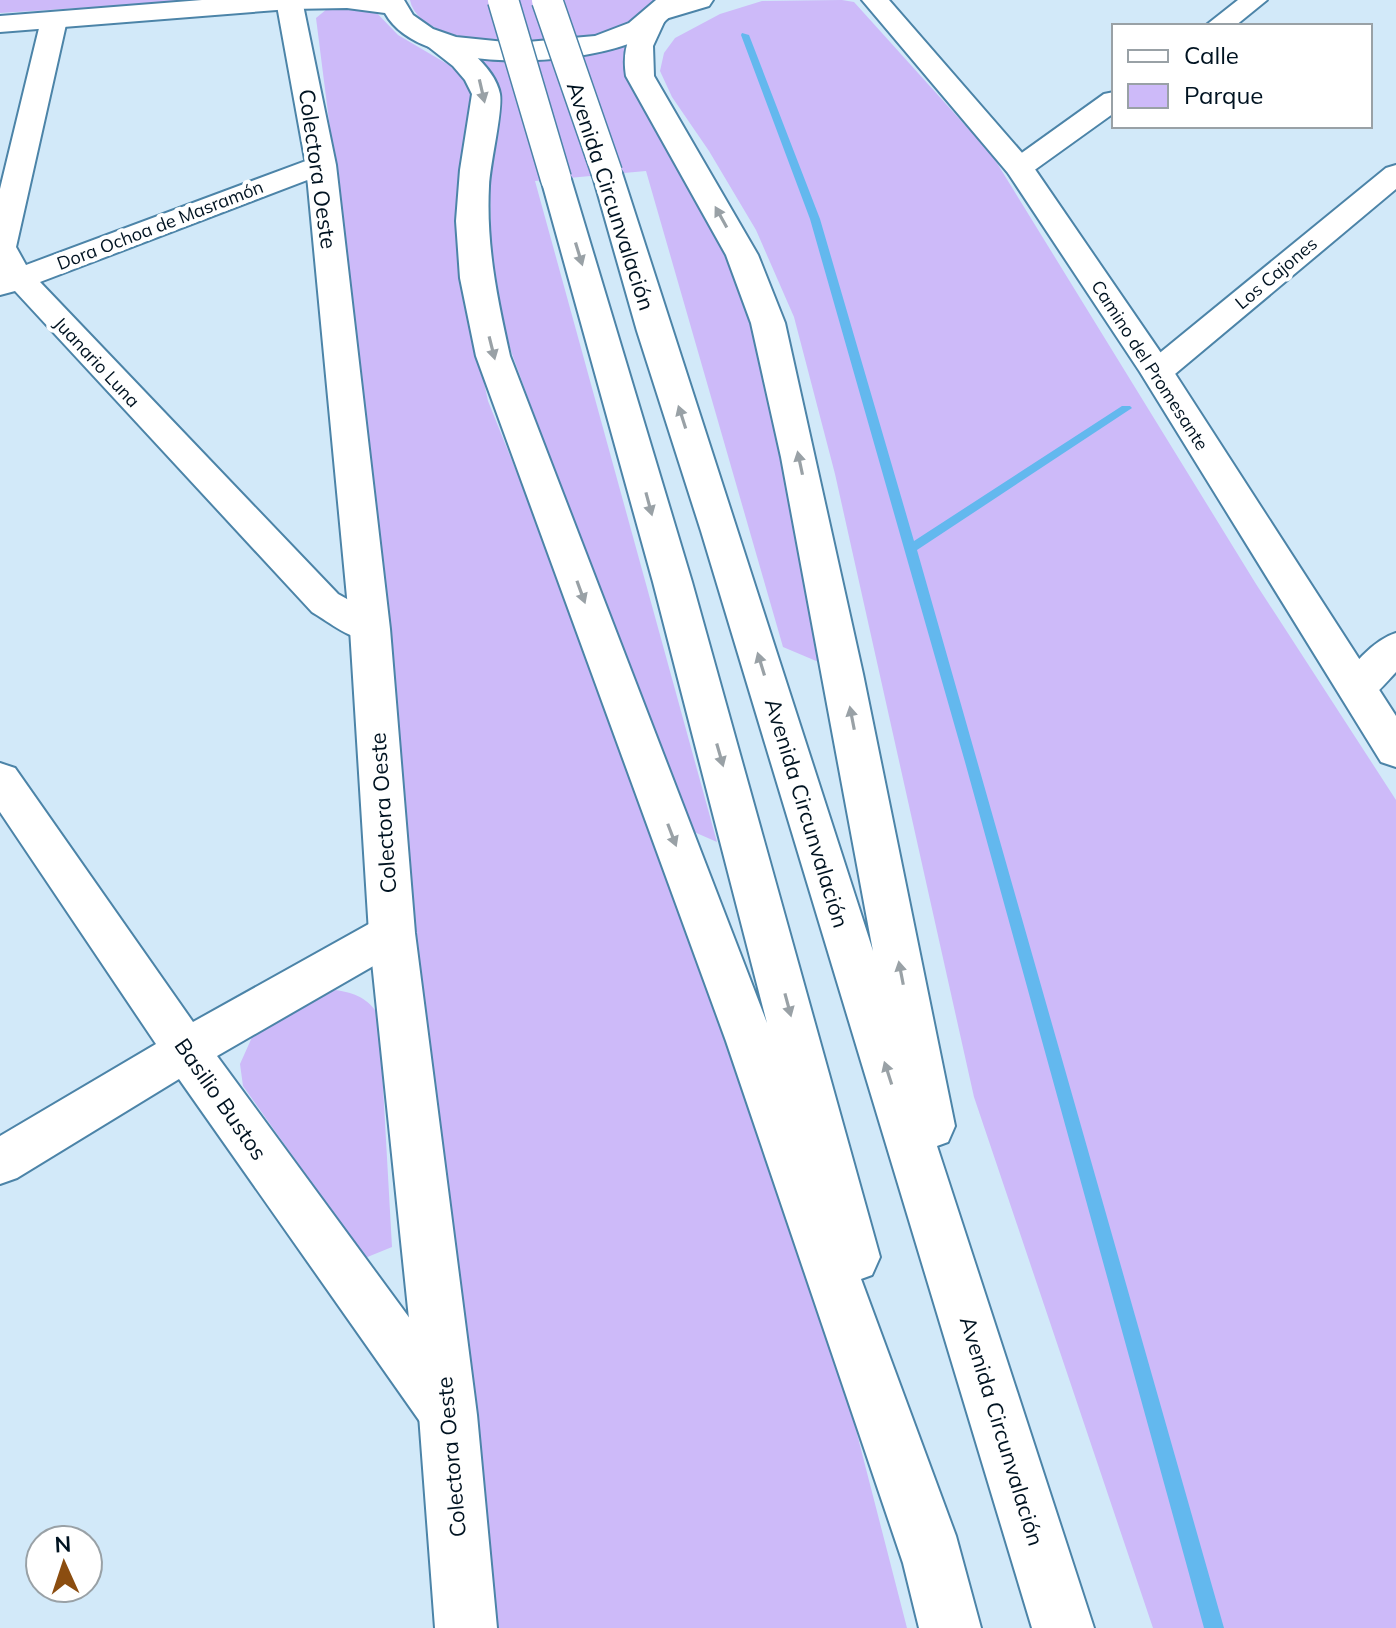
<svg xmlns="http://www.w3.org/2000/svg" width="1396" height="1628" viewBox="0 0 1396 1628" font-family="Mulish,sans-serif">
	<rect width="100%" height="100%" fill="#d2e9f9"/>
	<!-- green -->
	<path fill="#cdbaf9" d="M0,0H207L0,13Z
		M410,0H656C640,22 614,33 588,40C551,49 419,49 410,0Z
		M842,0L854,2L992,155L1256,584L1396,800V1628H1153L974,1097L835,474L794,317L756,230L709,151L672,97L660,71L664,53L675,38L720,14L762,1Z
		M372,8L398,35L449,65L477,90L466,297L488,401L552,560L788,1214L847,1395L907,1628H490L414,926L370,444L316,18L327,9Z
		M627,42L753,308L828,666L783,647L646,171L535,181L717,842L685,828L512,354L492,287L490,188L500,108L496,83L469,54C519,55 581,66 627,42Z
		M335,990C356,993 367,998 379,1015L392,1247L365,1258L243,1086L240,1064L253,1035Z"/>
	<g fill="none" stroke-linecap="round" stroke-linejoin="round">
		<!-- stream -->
		<path fill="#63b8ee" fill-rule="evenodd" d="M742,33L749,35L820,219L914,541L1122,406H1130L1132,408L917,550L1224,1628H1204L965,762L810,219L741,35Z"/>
		<!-- minor casing -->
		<g stroke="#4c84a8" stroke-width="4">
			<path id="minor" d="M1238,0H1267L1235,26H1205Z
				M54,12L63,15L67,20L16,247L26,265L311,159L321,156L331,159L335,165L331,171L40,282L338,594L383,619L389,629L383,639C357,646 334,625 312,612L15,291L0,295V189L41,20L45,15Z
				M1114,92V113L1029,174L1019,177L1009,174L1005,168L1009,162L1104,94Z
				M1396,165V189L1169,379L1157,382L1145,379L1141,372L1145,365L1386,168Z
				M1396,633V672C1379,690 1369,707 1343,699L1337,689C1349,668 1373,640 1396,633Z
				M0,763L15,768L193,1022L376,920L392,915L408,920L414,933L408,946L217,1056L466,1395L474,1414L466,1433L447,1441L428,1433L179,1079L17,1178L0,1184V1136L156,1044L0,812Z"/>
		</g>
		<!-- tertiary casing -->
		<g stroke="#4c84a8" stroke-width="4">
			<path id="tertiary" d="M276,0H302L336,165L390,629L415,933L477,1415L497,1628H435L419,1415L369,933L350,629L306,165Z
				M673,0H713L709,6L662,20L653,18L649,12L653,6Z
				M862,0H889L1030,162L1174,372L1396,716V767L1381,762L1140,372L1008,173Z"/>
		</g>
		<!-- secondary casing -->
		<g stroke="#4c84a8" stroke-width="4">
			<path id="secondary" d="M202,0H404L413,15L433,29L456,37L516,43L595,36L629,23L656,0H683C671,17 657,31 638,40C581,66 420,77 385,13L347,8L290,9L0,32V16Z"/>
		</g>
		<!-- trunk casing -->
		<g stroke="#4c84a8" stroke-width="4">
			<path id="trunk" d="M652,12L661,14L665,20L653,46L654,76L758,255L785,323L863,674L955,1126L948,1142L937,1146L1094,1628H1032L701,531L637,331L592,173L596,167L607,164L618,167L622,173L873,951L781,457L751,323L726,255L626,76C622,51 628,35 643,14Z
				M430,29C455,35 495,66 500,94C503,111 490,163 489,186C486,245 497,298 510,356L767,1023L653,582L541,179L545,173L556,170L567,173L571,179L692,582L880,1257L872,1275L861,1279L956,1536L981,1628H919L903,1563L726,1041L476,356L460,278L456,221L460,170L472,94L465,80L453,66L416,37L420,31Z"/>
		</g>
		<!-- minor -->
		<use href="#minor" fill="#fff" fill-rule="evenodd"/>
		<!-- tertiary -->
		<use href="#tertiary" fill="#fff" fill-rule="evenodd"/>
		<!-- secondary -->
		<use href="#secondary" fill="#fff" fill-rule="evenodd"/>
		<!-- trunk -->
		<use href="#trunk" fill="#fff" fill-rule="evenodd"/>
		<!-- trunk-bridge casing -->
		<g stroke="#4c84a8" stroke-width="33" stroke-linecap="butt">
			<path id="trunk-bridge" d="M503,0L556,179
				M547,0L607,173"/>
		</g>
		<!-- trunk-bridge -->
		<use href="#trunk-bridge" stroke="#fff" stroke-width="30"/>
	</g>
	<!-- one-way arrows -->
	<defs><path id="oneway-solid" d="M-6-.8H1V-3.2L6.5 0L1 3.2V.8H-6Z" transform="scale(2)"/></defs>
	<g fill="#99a1a6">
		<use href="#oneway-solid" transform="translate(482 91) rotate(77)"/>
		<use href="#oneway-solid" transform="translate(721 217) rotate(-119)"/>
		<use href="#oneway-solid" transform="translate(579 254) rotate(73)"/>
		<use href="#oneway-solid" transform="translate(492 348) rotate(76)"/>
		<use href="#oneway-solid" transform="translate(682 417) rotate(-108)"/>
		<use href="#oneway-solid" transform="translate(800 463) rotate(-102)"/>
		<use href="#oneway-solid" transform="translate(649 504) rotate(75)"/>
		<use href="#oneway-solid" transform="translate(581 592) rotate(70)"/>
		<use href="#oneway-solid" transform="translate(761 664) rotate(-107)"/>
		<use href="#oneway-solid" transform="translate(852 718) rotate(-101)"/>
		<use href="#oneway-solid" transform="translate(720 755) rotate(74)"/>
		<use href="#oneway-solid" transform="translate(672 835) rotate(69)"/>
		<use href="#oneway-solid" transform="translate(901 973) rotate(-101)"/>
		<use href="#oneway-solid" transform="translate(788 1005) rotate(75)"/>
		<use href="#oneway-solid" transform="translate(888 1073) rotate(-108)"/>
	</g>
	<g text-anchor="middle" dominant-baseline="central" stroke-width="8" stroke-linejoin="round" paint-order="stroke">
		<!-- far-street labels -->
		<g font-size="18" fill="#001321" stroke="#fff">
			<text transform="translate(160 225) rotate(-21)">Dora Ochoa de Masramón</text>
			<text transform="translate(1276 273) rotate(-40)">Los Cajones</text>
			<text transform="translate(97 362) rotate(47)">Juanario Luna</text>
			<text transform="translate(1150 365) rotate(57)">Camino del Promesante</text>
		</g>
		<!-- street labels -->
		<g font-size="22" fill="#001321" stroke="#fff">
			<text transform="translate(318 169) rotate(82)">Colectora Oeste</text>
			<text transform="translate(611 196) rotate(72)">Avenida Circunvalación</text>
			<text transform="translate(383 813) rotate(-94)">Colectora Oeste</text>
			<text transform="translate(807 813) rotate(73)">Avenida Circunvalación</text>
			<text transform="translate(221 1099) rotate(55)">Basilio Bustos</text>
			<text transform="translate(1002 1431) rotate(73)">Avenida Circunvalación</text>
			<text transform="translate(451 1457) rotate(-95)">Colectora Oeste</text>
		</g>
	</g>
	<!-- legend -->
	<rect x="1112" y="24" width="260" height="104" fill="#ffffff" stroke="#99a1a6" stroke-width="2"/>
	<rect x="1128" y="50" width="40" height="12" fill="#ffffff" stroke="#99a1a6" stroke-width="2"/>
	<text x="1184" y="64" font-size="24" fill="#001321">Calle</text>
	<rect x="1128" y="84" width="40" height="24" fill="#cdbaf9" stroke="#99a1a6" stroke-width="2"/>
	<text x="1184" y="104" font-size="24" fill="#001321">Parque</text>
	<!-- north arrow -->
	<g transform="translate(64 1564) rotate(357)"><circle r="38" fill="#ffffff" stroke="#99a1a6" stroke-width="2"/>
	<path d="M0-6L14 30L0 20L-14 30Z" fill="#8b4d10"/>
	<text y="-12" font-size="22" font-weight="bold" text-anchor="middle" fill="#001321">N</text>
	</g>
</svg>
